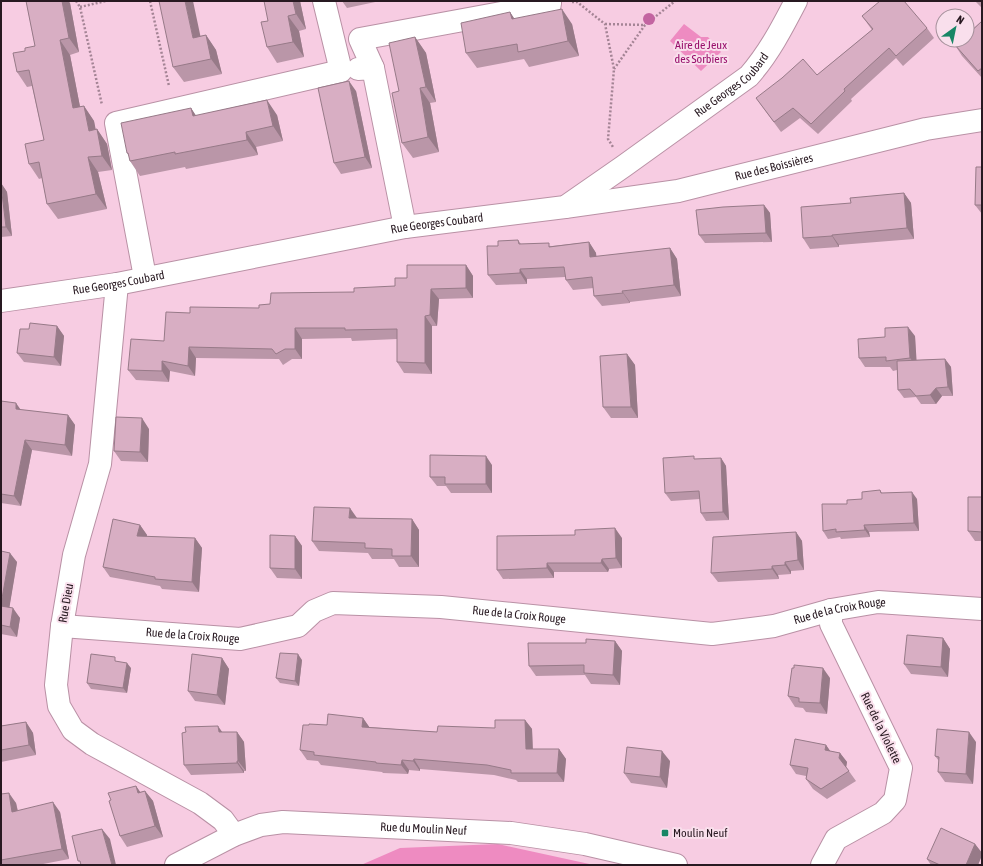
<svg xmlns="http://www.w3.org/2000/svg" width="983" height="866" viewBox="0 0 983 866" font-family="'Asap Condensed',sans-serif">
	<rect width="100%" height="100%" fill="#f7cce2"/>
	<!-- green -->
	<path fill="#ee8bc1" d="M684,24L701,37H708L721,52L701,71L670,41Z
		M498,844L594,865H361L400,848Z"/>
	<g fill="none" stroke-linecap="round" stroke-linejoin="round">
		<!-- minor casing -->
		<g stroke="#b991a5" stroke-width="24">
			<g id="minor">
				<path d="M373,68L360,39L550,4V1"/>
				<path d="M358,69L373,68L405,227"/>
				<path id="s1" d="M565,207L678,191L926,129L982,120"/>
				<path d="M145,277L116,123L341,71L324,1"/>
				<path d="M117,284L100,464L74,555L62,626L56,685L59,706L73,730L92,744L200,803L223,820L234,835"/>
				<path id="s2" d="M62,626L240,639L298,626L314,611L333,603L441,607L712,634L774,626L831,610L878,602L982,609"/>
				<path d="M822,865L836,839L883,813L895,800L901,768L831,624V610"/>
			</g>
		</g>
		<!-- tertiary casing -->
		<g stroke="#b991a5" stroke-width="24">
			<g id="tertiary">
				<path id="s3" d="M1,301L117,284L405,227L565,207L624,166L749,76C769,53 782,28 796,1"/>
				<path id="s4" d="M176,865L234,835L261,825L283,822L511,833L585,844L676,865"/>
			</g>
		</g>
		<!-- path -->
		<path stroke="#a48495" stroke-width="2.5" stroke-dasharray="2 2" stroke-linecap="butt" d="M76,1L80,7L102,105
			M150,1L169,86
			M572,2H577L605,24L614,69L608,139L613,147
			M80,7L106,1
			M605,24L644,25
			M614,69L645,25L675,1"/>
		<!-- minor -->
		<use href="#minor" stroke="#fff" stroke-width="22"/>
		<!-- tertiary -->
		<use href="#tertiary" stroke="#fff" stroke-width="22"/>
	</g>
	<!-- trees -->
	<circle fill="#c364a1" cx="649" cy="19" r="6"/>
	<!-- wall -->
	<path fill="#ba96a8" d="M26,1H68L70,3L79,52L70,55L80,107L84,106L94,121L95,129H97L107,144L112,170L98,172L107,209L58,219L47,204L42,178L39,179L29,164L44,140L32,86L27,87L17,72L25,51L35,46Z
		M300,1L306,29L299,31L304,57L277,63L267,47L268,21Z
		M342,1H380L347,8Z
		M975,1H982V8Z
		M510,12L514,19L572,24L579,56L529,67L524,59L477,68L466,53Z
		M862,16L927,28L934,38L903,66L896,58L851,99L852,101L818,134L800,118L781,132L756,98L817,75L872,30Z
		M982,21V78L962,56L955,45Z
		M206,35L216,50L222,74L184,82L173,67L200,36Z
		M415,37L426,53L436,102L430,103L439,152L413,158L402,143L399,91Z
		M356,91L372,168L341,174L334,163Z
		M191,108L195,115H277L283,141L256,147L258,155L186,169L185,167L140,176L130,161L129,156L127,153Z
		M982,167V214L975,205Z
		M1,183L7,192L12,236L1,237Z
		M904,193L911,203L914,239L839,245V247L810,249L803,238L851,203Z
		M764,205L770,213L772,242L705,243L699,235Z
		M518,240L521,244L552,246L589,242L596,253V257L670,248L677,259L681,296L630,302V303L602,306L594,296V288L573,290L566,280L565,277L527,279V284L496,285L488,275Z
		M466,265L473,276V298L439,299L437,326H432V374L404,373L397,362V339L352,341L351,338L302,339V359H292L283,365L279,359L196,358L195,376L170,371L169,382L136,380L128,370L164,341L190,313L259,308L270,304L395,286L407,278Z
		M57,326L64,336L61,366L24,362L17,353L29,329Z
		M915,336L916,360L945,359L951,367L953,396H942L936,404H921L916,397L904,398L898,390L897,370L893,371L890,367H865L859,358Z
		M627,354L635,365L638,418H611L603,407Z
		M1,401L21,410L68,415L75,425L72,456L32,450L21,506L1,503Z
		M149,429L148,462L121,461L114,451Z
		M721,458L726,466L729,520L706,521L701,513L700,499L671,501L665,493L696,459Z
		M492,465V493H451L446,486H437L430,477Z
		M880,490L882,493L917,499L919,531L869,532L870,537L841,539L840,537L828,539L823,531L847,504L862,499Z
		M982,497V541H975L968,531Z
		M357,518L412,519L419,530V567H399L394,559H372L368,553L319,551L312,541Z
		M140,525L147,535V537L195,538L202,548L199,592L162,589L160,586L110,577L103,567Z
		M796,532L802,541L804,570L791,571V574L778,575L779,579L718,582L711,573Z
		M295,536L302,546V579L277,578L270,568Z
		M622,538V568L609,569L608,572H554V578L503,579L497,570Z
		M1,551L17,562L9,608L20,618L17,637L1,634Z
		M943,638L950,649L948,677L911,674L904,664Z
		M615,641L622,651L620,685L591,684L585,675L536,676L529,666L586,643Z
		M222,658L229,669L225,705L195,701L188,691Z
		M302,660L299,686L280,683L276,678Z
		M131,668L127,693L91,689L87,683Z
		M830,678L827,714L806,712L803,708L795,707L788,696Z
		M363,718L369,727L437,732L495,728L525,720L532,729L533,749H559L566,759L564,782H518L516,780L494,775L420,769V771L409,770L408,774L383,773L382,772L321,765L318,761L307,760L300,750L327,725Z
		M26,722L33,733L36,755L1,762V726Z
		M222,732H237L244,742L246,771H244V773L191,775L184,765Z
		M976,742L973,784L945,782L938,772L939,761L935,756Z
		M826,745L830,751L840,753L847,762L846,767L856,781L827,799L813,789L806,779V776L796,774L790,765Z
		M670,761L667,788L631,783L624,773Z
		M136,786L140,792L145,791L153,801L163,837L127,847L120,836Z
		M1,794L16,803L18,811L60,812L69,859L38,865H1Z
		M975,844L982,853V855L978,865H931L927,859Z"/>
	<!-- shaded-wall -->
	<path fill="#977a88" d="M62,1H68L70,3L79,52L69,38Z
		M185,1H193L204,53L193,38Z
		M293,1H300L306,29L296,14Z
		M562,9L572,24L579,56L568,41Z
		M510,12L520,27L512,19Z
		M288,16L299,31L304,57L293,42Z
		M206,35L216,50L222,74L211,59Z
		M415,37L426,53L436,102L426,87Z
		M60,40L70,55L83,122L73,108Z
		M349,81L356,91L372,168L365,157Z
		M420,88L430,103L439,152L428,137Z
		M267,100L277,115L283,141L273,126Z
		M84,106L94,121L99,145L89,131Z
		M191,108L201,123L193,116Z
		M97,129L107,144L112,170L102,156Z
		M246,132L256,147L258,155L247,140Z
		M88,157L98,172L107,209L96,194Z
		M1,183L7,192L12,236L6,227Z
		M904,193L911,203L914,239L907,228Z
		M764,205L770,213L772,242L766,233Z
		M832,235L839,245V247L832,236Z
		M589,242L596,253L598,268L590,257Z
		M670,248L677,259L681,296L674,285Z
		M466,265L473,276V298L466,288Z
		M520,269L527,279V284L520,273Z
		M431,289L439,299L437,326L430,315Z
		M622,291L630,302V303L623,293Z
		M425,316L432,326V374L425,363Z
		M57,326L64,336L61,366L54,357Z
		M908,327L915,336L917,367L910,358Z
		M295,328L302,339V359L295,349Z
		M189,347L196,358L195,376L188,366Z
		M627,354L635,365L638,418L631,407Z
		M945,359L951,367L953,396L948,387Z
		M162,361L170,371L169,382L162,371Z
		M936,388L942,396L936,404L930,395Z
		M16,403L23,413L16,409Z
		M68,415L75,425L72,456L65,445Z
		M142,418L149,429L148,462L140,452Z
		M25,440L32,450L21,506L14,496Z
		M486,456L492,465V493L486,484Z
		M721,458L726,466L729,520L723,512Z
		M912,492L917,499L919,531L914,523Z
		M350,508L357,518H349Z
		M412,519L419,530V567L411,556Z
		M140,525L147,535L144,546L137,536Z
		M864,525L869,532L870,537L865,530Z
		M615,528L622,538V568L616,558Z
		M796,532L802,541L804,570L798,560Z
		M295,536L302,546V579L295,569Z
		M195,538L202,548L199,592L192,582Z
		M10,553L17,562L8,616L1,607V604Z
		M602,559L609,569L608,572L601,563Z
		M785,562L791,571V574L785,565Z
		M547,563L554,572V578L547,568Z
		M772,566L778,575L779,579L772,569Z
		M13,608L20,618L17,637L10,627Z
		M943,638L950,649L948,677L941,667Z
		M615,641L622,651L620,685L613,675Z
		M298,654L302,660L299,686L295,681Z
		M222,658L229,669L225,705L217,695Z
		M127,663L131,668L127,693L123,688Z
		M823,668L830,678L827,714L820,703Z
		M363,718L370,728L362,727Z
		M525,720L532,729L533,759L526,749Z
		M26,722L33,733L36,755L29,745Z
		M218,726L225,736L219,732Z
		M237,732L244,742L246,771L238,761Z
		M969,732L976,742L973,784L966,774Z
		M826,745L833,755L825,750Z
		M559,749L566,759L564,782L557,773Z
		M662,751L670,761L667,788L660,777Z
		M840,753L847,762L846,768L839,758Z
		M414,759L420,769V771L413,761Z
		M402,760L409,770L408,774L401,765Z
		M237,761L244,771V773L237,763Z
		M136,786L143,796L138,793Z
		M145,791L153,801L163,837L155,826Z
		M9,793L16,803L20,823L12,812Z
		M53,802L60,812L69,859L62,849Z
		M102,829L110,839L116,865H112Z
		M975,844L982,853V855L978,865H966Z"/>
	<!-- building -->
	<path fill="#d8aec3" stroke="#977a88" d="M26,1H62L69,38L60,40L73,108L84,106L89,131L97,129L102,156L88,157L96,194L47,204L39,162L29,164L25,144L44,140L29,70L17,72L13,53L25,51V48L35,46Z
		M159,1H185L193,38L206,35L211,59L173,67Z
		M264,1H293L296,14L288,16L293,42L267,47L261,22L268,21Z
		M880,1H904L927,28L896,56L889,48L844,89L845,91L811,124L793,108L774,122L756,98L782,78L803,59L817,75L873,29L862,16Z
		M562,9L568,41L518,52L517,44L466,53L461,23L510,12L512,19Z
		M982,21V68L978,71L955,45L961,40H967V35Z
		M415,37L426,87L420,88L428,137L402,143L392,93L399,91L389,43Z
		M349,81L365,157L334,163L318,88Z
		M267,100L273,126L246,132L247,140L175,154V152L130,161L128,153H127L121,123L191,108L193,116Z
		M976,167H982V205H975Z
		M1,185L6,227H1Z
		M904,193L907,228L832,235V236L803,238L801,207L851,203L850,198Z
		M764,205L766,233L699,235L696,210L723,207Z
		M518,240L519,244L549,243V247L589,242L590,257L670,248L674,285L622,291L623,293L594,296L592,277L566,280L564,267L520,269V273L488,275L487,246H498V241Z
		M407,265H466V288L431,289L430,315L425,316V363L397,362V329L345,330V328H295V349H285L276,354L272,349L189,347L188,366L162,361V371L128,370L131,339L164,341L166,312L190,313V307L259,308V305L270,304L271,293L354,292V288L395,286V278H407Z
		M30,323L57,326L54,357L17,353L20,329H29Z
		M908,327L910,358L886,361V357L859,358L858,339L885,337V328Z
		M627,354L631,407H603L600,356Z
		M945,359L948,387L936,388L930,395L916,396L910,389L898,390L897,361Z
		M1,401L16,403V409L68,415L65,445L25,440L14,496L1,494Z
		M116,417L142,418L140,452L114,451Z
		M430,455L486,456V484H445V477H430Z
		M694,456V459L721,458L723,512L701,513L699,491L665,493L663,458Z
		M880,490L881,493L912,492L914,523L864,525L865,530L836,532V529L823,531L822,504H847V500L862,499V492Z
		M968,497H982V532L968,531Z
		M314,507L350,508L349,518L412,519L411,556H392V549L365,548V543L312,541Z
		M113,519L140,525L137,536L195,538L192,582L155,579V577L103,567Z
		M615,528L616,558L602,559L601,563H547V568L497,570V536L575,535V530Z
		M796,532L798,560L785,562V565L772,566V569L711,573L713,537Z
		M270,535L295,536V569L270,568Z
		M1,551L10,553L1,604Z
		M1,606L13,608L10,627L1,625Z
		M907,635L943,638L941,667L904,664Z
		M586,639L615,641L613,675L584,673V665L529,666L528,643H586Z
		M280,653L298,654L295,681L276,678Z
		M91,654L115,657V661L127,663L123,688L87,683Z
		M192,654L222,658L217,695L188,691Z
		M794,665L823,668L820,703L799,702V698L788,696L792,668H794Z
		M328,714L363,718L362,727L437,732L438,726L495,728V720H525L526,749H559L557,773H511V770L487,765L414,759L413,761L402,760L401,765L376,763V762L314,755V752L300,750L303,725H309V724L327,725Z
		M26,722L29,745L1,750V726Z
		M218,726L219,732H237L238,761H237V763L184,765L182,733L186,732L185,727Z
		M937,729L969,732L966,774L938,772L939,757L935,756Z
		M795,739L826,745L825,750L840,753L839,758L849,771L821,789L806,779L808,768L790,765Z
		M627,747L662,751L660,777L624,773Z
		M136,786L138,793L145,791L155,826L120,836L109,801L111,800L108,793Z
		M9,793L12,812L53,802L62,849L1,860V794Z
		M941,828L975,844L966,865H940L927,859Z
		M102,829L112,865H81L80,861H78L72,836Z"/>
	<!-- markers -->
	<rect fill="#178665" stroke="#f9dfec" stroke-width="1.5" x="661" y="829" width="8" height="8" rx="2"/>
	<g text-anchor="middle" dominant-baseline="central" stroke-width="4" stroke-linejoin="round" paint-order="stroke">
		<!-- park labels -->
		<g font-size="12" fill="#980e6b" stroke="#f9dfec">
			<text x="701" y="45">Aire de Jeux<tspan x="701" dy="14">des Sorbiers</tspan></text>
		</g>
		<!-- street labels -->
		<g font-size="12" fill="#281921" stroke="#f9dfec">
			<text stroke="none"><textPath href="#s3" startOffset="779">Rue Georges Coubard</textPath></text>
			<text stroke="none"><textPath href="#s1" startOffset="213">Rue des Boissières</textPath></text>
			<text stroke="none"><textPath href="#s3" startOffset="443">Rue Georges Coubard</textPath></text>
			<text stroke="none"><textPath href="#s3" startOffset="119">Rue Georges Coubard</textPath></text>
			<text transform="translate(66 603) rotate(-80)">Rue Dieu</text>
			<text stroke="none"><textPath href="#s2" startOffset="791">Rue de la Croix Rouge</textPath></text>
			<text stroke="none"><textPath href="#s2" startOffset="467">Rue de la Croix Rouge</textPath></text>
			<text stroke="none"><textPath href="#s2" startOffset="131">Rue de la Croix Rouge</textPath></text>
			<text transform="translate(881 728) rotate(64)">Rue de la Violette</text>
			<text stroke="none"><textPath href="#s4" startOffset="257">Rue du Moulin Neuf</textPath></text>
		</g>
		<!-- poi labels -->
		<g font-size="12" fill="#281921" stroke="#f9dfec" text-anchor="start">
			<text x="673" y="833">Moulin Neuf</text>
		</g>
	</g>
	<!-- border -->
	<rect width="983" height="866" fill="none" stroke="#281921" stroke-width="4"/>
	<!-- north arrow -->
	<g transform="translate(955 28) rotate(33)"><circle r="19" fill="#f9dfec" stroke="#a5909b"/>
	<path d="M0-3L7 15L0 10L-7 15Z" fill="#178665"/>
	<text y="-6" font-size="11" font-weight="bold" text-anchor="middle" fill="#281921">N</text>
	</g>
</svg>
